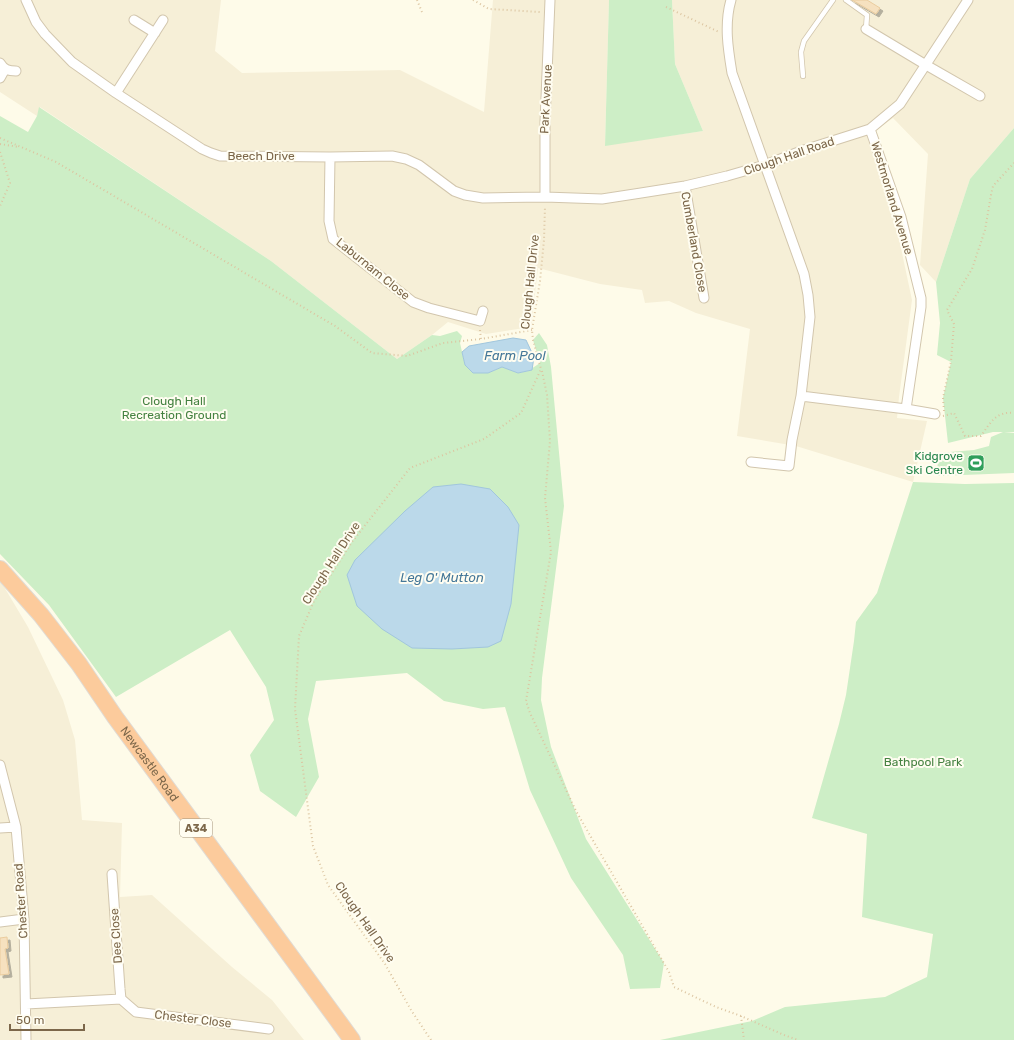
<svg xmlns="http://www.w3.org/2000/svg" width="1014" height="1040" viewBox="0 0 1014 1040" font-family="Rubik,sans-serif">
	<defs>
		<filter id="shadow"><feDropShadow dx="3" dy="3" stdDeviation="0" flood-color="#0004"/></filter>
	</defs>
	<rect width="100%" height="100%" fill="#fefbe9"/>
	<!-- residential -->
	<path fill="#f6efd7" d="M0,0H221L215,51L242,73L400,70L484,112L493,0H609L605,145L703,131L675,64L672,0H1014V128L970,179L936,282L920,265L928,154L893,118L867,137L895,220L912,300L899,397L897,418L927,421L913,482L796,446L737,436L750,329L696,313L669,301L645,303L642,290L600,284L538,268L531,327L486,334L448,322L432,335L397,359L271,261L40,107L37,116L0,92Z
		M0,580L28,627L63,700L75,740L82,820L122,823L120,897L152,895L232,967L272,1000L304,1040H0Z"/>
	<!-- green -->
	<path fill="#cdeec6" d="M609,0H672L675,64L703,131L605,146Z
		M39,107L271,261L397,359L432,335L440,336L457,331L462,336L460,343L465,365L488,373L502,367L518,373L528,371L540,363L533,340L539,333L547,345L551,367L564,506L542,678L541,700L551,747L586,839L664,963L660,988L630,989L623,955L571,878L530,790L505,707L483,709L444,701L407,673L316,681L308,719L319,777L296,817L260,791L250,755L274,720L266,687L230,630L116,697L49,605L0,554V116L28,132L37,116Z
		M1014,128V432H1004L1014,433V473L938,476L937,453L974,450L989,446L991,437L1003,432H993L948,443L943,398L951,362L937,355L940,323L936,282L970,179Z
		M913,482L965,484L1014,483V1040H660L752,1021L785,1007L885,997L927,977L933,934L862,917L867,834L812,818L839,724L846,695L854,641L856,622L877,593Z"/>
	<!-- water -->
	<path fill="#bbd9ea" stroke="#a1c6dd" d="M513,338L526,340L534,357L532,370L518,373L502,367L488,373H473L465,365L462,352L469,346Z
		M461,484L490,489L508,507L519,525L511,604L501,641L488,647L452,649L412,648L382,629L357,606L347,575L355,560L405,511L433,487Z"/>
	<!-- building -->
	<path fill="#f6e1bf" stroke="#eacc9e" filter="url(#shadow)" d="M852,0H867L880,8L876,14Z
		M7,937L8,948L5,949L9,974L0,975V938Z"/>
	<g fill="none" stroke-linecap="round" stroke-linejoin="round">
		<!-- lane casing -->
		<g stroke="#d2c6ad" stroke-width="6">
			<path id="lane" d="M846,0L867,15L866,29
				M803,76L801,52L804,41L833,0"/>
		</g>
		<!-- street casing -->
		<g stroke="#d2c6ad" stroke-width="11">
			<path id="street" d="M26,0L36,22L45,34L72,62L116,93L202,149L211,153L220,156L330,157L392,156L406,159L419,165L454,191L465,195L483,198L545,197L602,199L641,193L685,186L727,176L765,165L804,150L870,129L900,104L968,0
				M731,0C724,24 728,49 732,73L804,274L808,295L810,317L801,396L792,440L789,466L751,462
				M134,20L155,33
				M866,29L926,65L980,96
				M0,63C4,70 9,71 16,71
				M0,78L5,69
				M116,93L163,20
				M870,129L901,217L921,298V307L906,409
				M330,157L329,221L333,239L413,302L429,308L480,321L483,311
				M685,186L704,298
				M545,197V122L550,0
				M801,396L906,409L935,414
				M0,765L16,827L24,919L26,1040
				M0,828L16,827
				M112,874L120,989L121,999
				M0,922L24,919
				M26,1004L121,999L136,1012L269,1029"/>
		</g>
		<!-- highway casing -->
		<g stroke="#e0dbd4" stroke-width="18">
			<g id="highway">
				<path id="s1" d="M0,569L41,615L79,664L115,717L336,1018L352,1040"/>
			</g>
		</g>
		<!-- path -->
		<path stroke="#dcc5a1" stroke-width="2" stroke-dasharray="1 3" stroke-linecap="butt" d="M417,0L422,12
			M473,0L489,9L540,12
			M666,7L719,32
			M0,138L56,162L335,326L372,353L407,356L443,343L481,339
			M0,144L19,147
			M0,152L10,183L0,206
			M480,330L481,339L532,330
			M542,371L547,395L550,441L545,498L551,552L526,701L530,713L576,811L669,972L674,987L716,1007L741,1016L784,1035L798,1040
			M944,411L943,398L951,361L954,324L947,310L972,269L985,230L991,195L993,186L1014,163
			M943,416L954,413L965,436H981C990,423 996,411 1014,413
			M741,1016L744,1040
			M431,1040L411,1010L385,964L328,885L313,846L295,709L299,636L314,601L352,542L410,468L484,439L521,413L541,369L533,340L532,330L540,281L544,240L545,206"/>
		<!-- lane -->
		<use href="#lane" stroke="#fff" stroke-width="4.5"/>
		<!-- street -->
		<use href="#street" stroke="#fff" stroke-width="9"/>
		<!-- highway -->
		<use href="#highway" stroke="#fccb9c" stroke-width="16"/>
	</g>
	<!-- icons -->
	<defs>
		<g id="stadium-square" transform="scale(0.9)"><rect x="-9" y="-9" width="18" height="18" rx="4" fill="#2e9e5b" stroke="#fffdf1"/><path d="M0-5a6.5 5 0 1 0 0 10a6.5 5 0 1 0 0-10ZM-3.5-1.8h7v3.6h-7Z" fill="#fff"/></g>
	</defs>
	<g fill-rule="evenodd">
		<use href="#stadium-square" x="976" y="463"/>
	</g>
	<g text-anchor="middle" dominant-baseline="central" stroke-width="4" stroke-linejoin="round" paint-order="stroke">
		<!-- shield labels -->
		<rect fill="#fffdf1" stroke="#a3947c" stroke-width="1" x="180" y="819" width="32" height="18" rx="3"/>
		<g font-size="11" font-weight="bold" fill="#7c674a">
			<text x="196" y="828">A34</text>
		</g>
		<!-- street labels -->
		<g font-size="12" fill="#7c674a" stroke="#fffdf1">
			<text transform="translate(546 99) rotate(-87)">Park Avenue</text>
			<text x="261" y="156">Beech Drive</text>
			<text transform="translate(789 156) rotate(-19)">Clough Hall Road</text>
			<text transform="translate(892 198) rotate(73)">Westmorland Avenue</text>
			<text transform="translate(694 242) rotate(80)">Cumberland Close</text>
			<text transform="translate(373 269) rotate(39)">Laburnam Close</text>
			<text transform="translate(530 282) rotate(-84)">Clough Hall Drive</text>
			<text transform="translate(331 563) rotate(-57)">Clough Hall Drive</text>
			<text stroke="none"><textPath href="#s1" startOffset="246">Newcastle Road</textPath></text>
			<text transform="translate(21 901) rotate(-94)">Chester Road</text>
			<text transform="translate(365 922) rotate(55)">Clough Hall Drive</text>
			<text transform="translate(116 936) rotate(-94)">Dee Close</text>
			<text transform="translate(193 1019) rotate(7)">Chester Close</text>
		</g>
		<!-- park labels -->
		<g font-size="12" fill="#458241" stroke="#fffdf1">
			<text x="174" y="401">Clough Hall<tspan x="174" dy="14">Recreation Ground</tspan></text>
			<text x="923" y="762">Bathpool Park</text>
		</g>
		<!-- leisure labels -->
		<g font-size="12" fill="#27864d" stroke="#fffdf1" text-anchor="end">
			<text x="963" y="456">Kidgrove<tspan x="963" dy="14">Ski Centre</tspan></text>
		</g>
		<!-- water labels -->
		<g font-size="13" font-style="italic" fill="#447798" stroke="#fffdf1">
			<text x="515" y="355">Farm Pool</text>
			<text x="442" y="577">Leg O' Mutton</text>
		</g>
	</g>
	<!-- scale -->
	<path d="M10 1024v6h74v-6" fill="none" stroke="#7c674a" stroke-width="2"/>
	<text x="16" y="1024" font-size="12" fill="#7c674a" stroke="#fffdf1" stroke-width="3" paint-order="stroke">50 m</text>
</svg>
